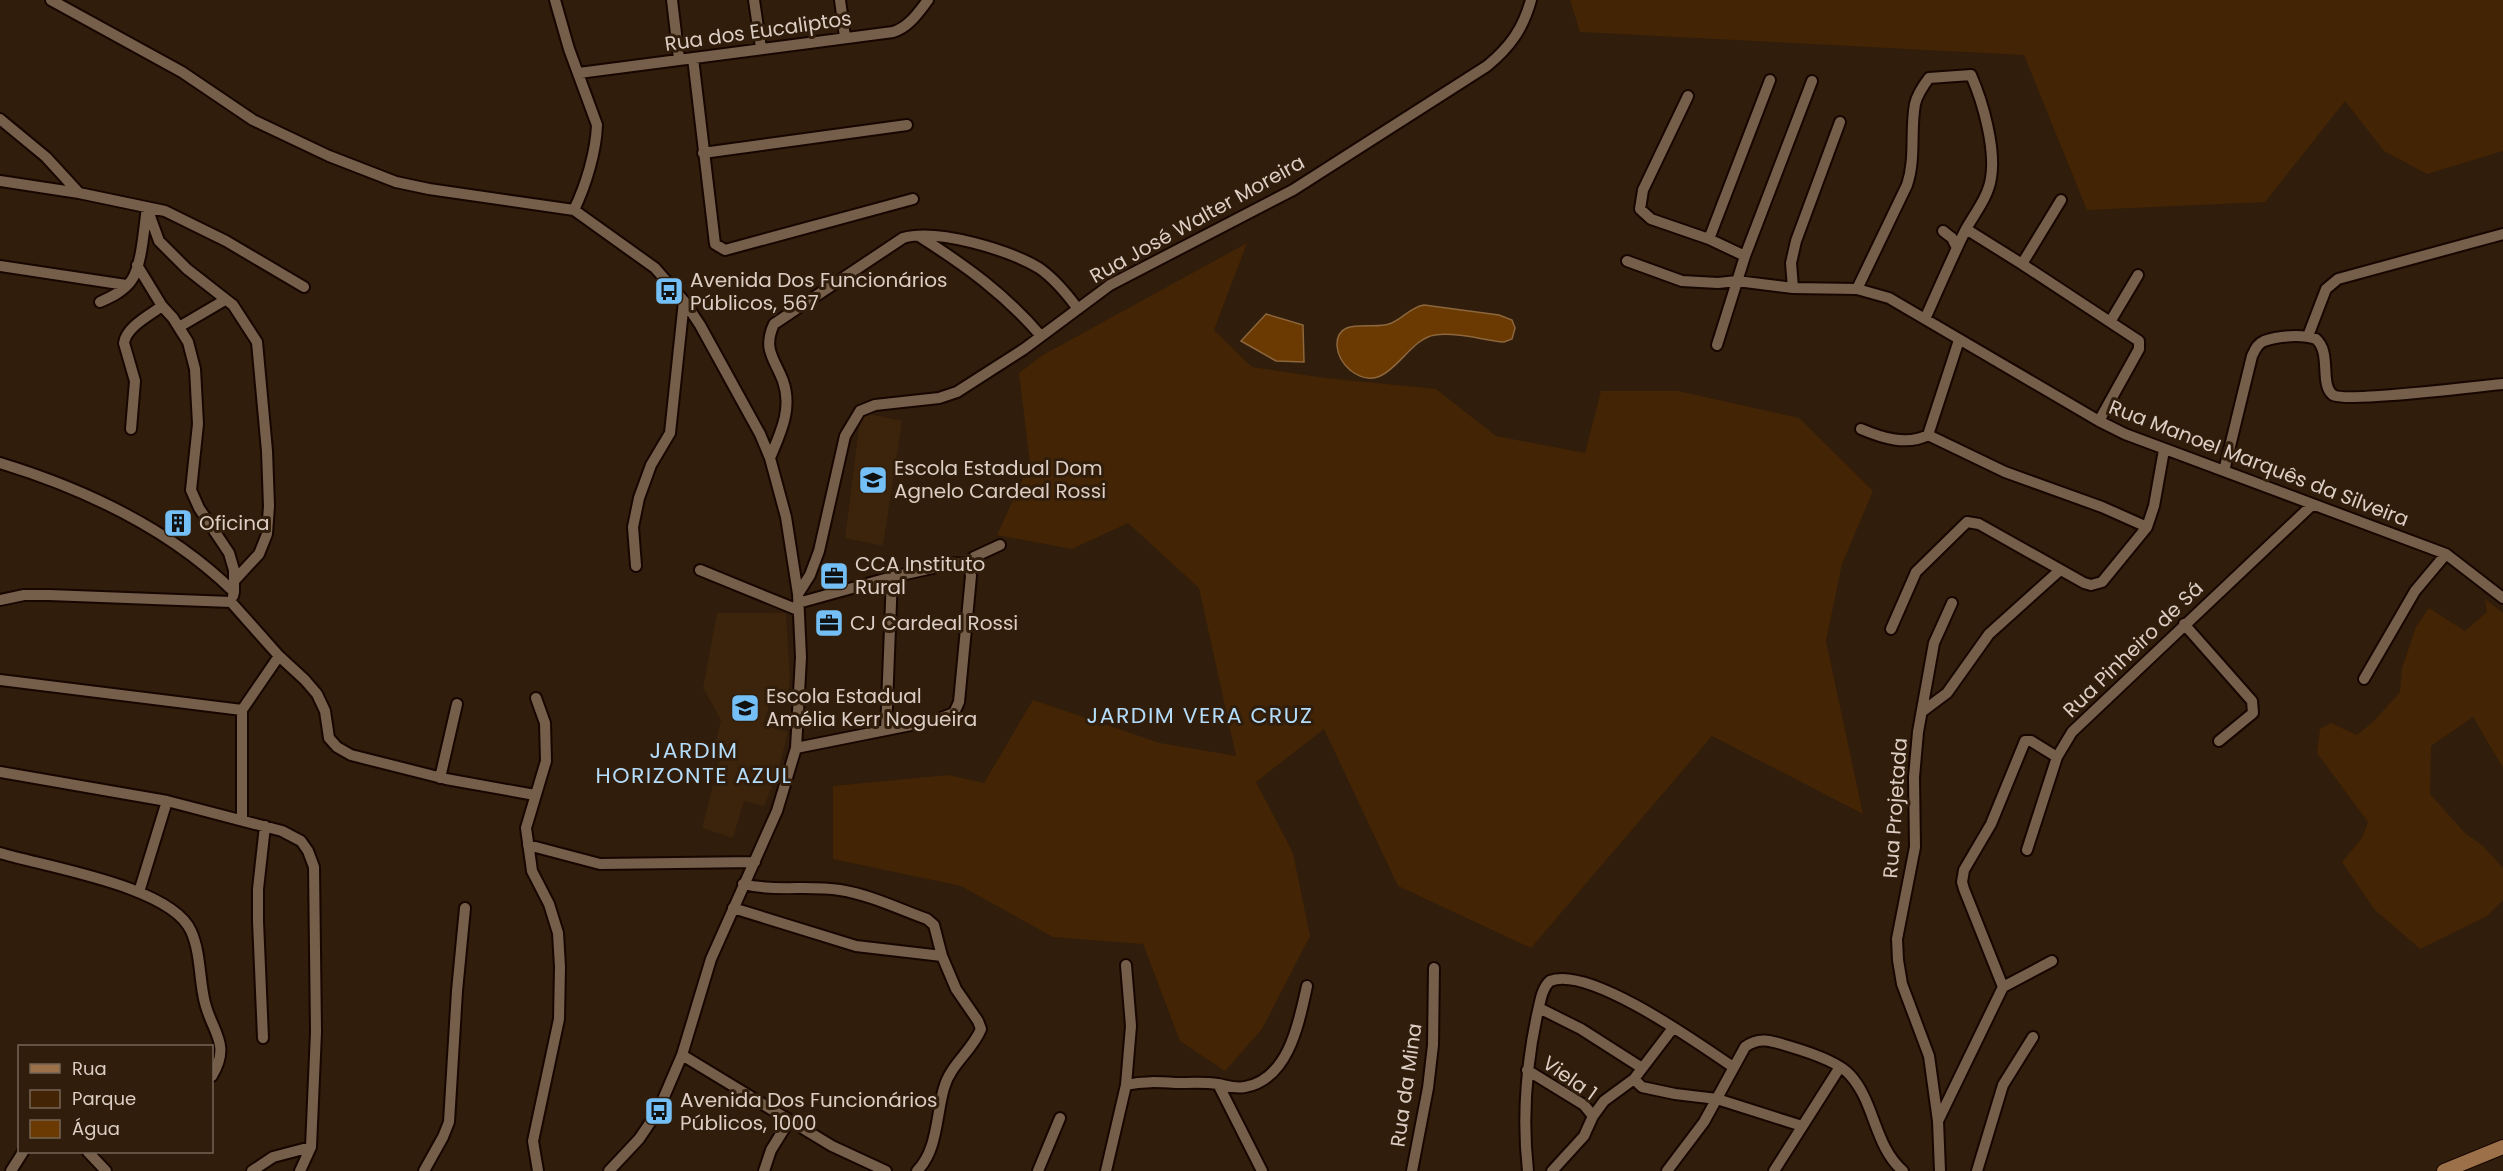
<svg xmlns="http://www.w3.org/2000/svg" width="2503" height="1171" viewBox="0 0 2503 1171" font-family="Poppins,sans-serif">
	<rect width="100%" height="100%" fill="#301d0b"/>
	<!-- built -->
	<path fill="#3c230b" d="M861,412L902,421L883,546L845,538Z
		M717,613H786L790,679L788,693L775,688L763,725L788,732L778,772L764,806L744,801L733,838L702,828L721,753L714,751L721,720L703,688Z"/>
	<!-- green -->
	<path fill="#432405" d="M1570,0H2503V151L2427,174L2384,151L2345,101L2265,202L2087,210L2024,55L1580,32Z
		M1247,243L1214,330L1252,367L1325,378L1436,389L1496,436L1585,453L1601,391H1678L1799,418L1873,491L1842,564L1826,641L1863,814L1712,736L1531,948L1398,886L1324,729L1256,782L1293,853L1310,936L1262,1029L1225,1071L1180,1041L1143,944L1053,937L961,886L833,859V786L948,775L984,783L1033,700L1160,743L1236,756L1199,588L1128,523L1072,549L997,535L1030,463L1019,373L1043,355Z
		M2485,599L2503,613V768L2473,717L2431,746L2430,794L2465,833L2483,846L2503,868V900L2487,916L2420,949L2374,909L2342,862L2362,838L2368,822L2317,753L2320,729L2331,723L2357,735L2374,721L2400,692L2402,668L2416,627L2429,608L2465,631L2487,612Z"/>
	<!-- water -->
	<path fill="#6a3a02" stroke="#8c663c" stroke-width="1.5" d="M1424,305L1499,315L1512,320L1515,328L1512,339L1504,342C1483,340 1457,332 1435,335C1404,339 1388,400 1350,370C1343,364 1338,356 1337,346C1336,316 1372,330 1389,324C1402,320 1410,307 1424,305Z
		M1266,314L1303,325L1304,362L1276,361L1241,341Z"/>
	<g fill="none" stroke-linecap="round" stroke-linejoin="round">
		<!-- minor casing -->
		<g stroke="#170600" stroke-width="14">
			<path id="minor" d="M51,0L182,72L253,120L329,156L396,182L429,189L574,210L655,268L684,301L700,325L760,434L770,458L786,517L798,594L801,657L796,748L777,811L711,959L682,1055L658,1111L639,1139L609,1171
				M555,0L569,49L597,125C596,152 586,185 574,210
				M672,0L679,59
				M754,0L761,48
				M840,0L845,37
				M693,58L715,244L725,250L913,199
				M579,73L893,32C909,27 918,13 928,0
				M1688,96L1643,190L1640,209L1651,219L1709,239L1745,256
				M0,119L46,157L79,193
				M703,153L907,125
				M0,181L79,193L165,211L226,241L304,287
				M147,208L159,241L187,269L233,305L257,342L267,451L269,506L267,534L259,554L234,581
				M1966,229L2022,264L2139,341V349L2099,421
				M1943,231L1952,238L1957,248
				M919,236C966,266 1005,294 1041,336
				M1709,239L1770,80
				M1627,261L1682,281L1718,283L1737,281L1793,288L1857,289L1889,298L2099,421L2125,434L2446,554L2503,598
				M2022,264L2061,200
				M137,265L162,306L173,318L188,342L195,369L198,424L191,490L199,508L229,553L234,570V592
				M0,266L126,285
				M1793,288L1791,263L1796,241L1840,122
				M1857,289L1907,185C1916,158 1910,131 1915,104C1917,95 1923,86 1929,78L1971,75C1983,102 1996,149 1991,178C1988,198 1974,214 1965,231C1951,260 1938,290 1925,319
				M100,302C111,297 124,291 131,281C142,267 144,226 147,208
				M2110,322L2138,275
				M179,327L225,300
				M2308,336L2326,289L2338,279L2503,234
				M1717,345L1745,256L1812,81
				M131,429L135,381L124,343C126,327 150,315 162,306
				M1861,429C1882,438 1907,446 1928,435L2005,472L2102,507L2147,527
				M1928,435L1959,340
				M770,458C780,434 793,409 783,381C775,359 762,350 774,324L903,238C937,228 1009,250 1039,268C1055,279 1067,294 1078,309
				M0,463C85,489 170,529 234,592L233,596
				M2224,471L2252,356C2255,350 2257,344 2264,341C2278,336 2302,334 2316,339C2332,353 2319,384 2333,395C2345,403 2480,386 2503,384
				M967,564L974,557L1000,545
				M636,566L633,527L639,498L651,465L670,433L684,301
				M700,570L798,610
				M798,594L810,575L819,551L845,436L860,411L875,405L939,398L957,392L1024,349L1110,285L1293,190L1487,66C1510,47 1523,29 1531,0
				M0,600L24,595H49L231,602L279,656L305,680L317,694L325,711L329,738L337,747L351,755L446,779L535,795
				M798,603L892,577L955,563L967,564
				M2184,624L2252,701L2253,713L2219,741
				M1891,629L1916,572L1967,522L1979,524L2084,583L2091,585L2102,582L2147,527L2154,506L2164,450
				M2364,679L2415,591L2446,554
				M0,680L242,710
				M536,698L545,723L546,761L526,828L532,871L549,904L558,933L560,967L559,1019L533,1141L538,1171
				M1923,711L1947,693L1989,634L2059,571
				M886,730L892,577
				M796,748L936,720L954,713L959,702L971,576L970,569L967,564
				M0,772L167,801L282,831L301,841L308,851L314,867L316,1032L311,1147L300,1171
				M440,778L457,704
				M242,820V710L279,656
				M528,845L600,864L755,862
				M2027,850L2057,757L2072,732L2312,505
				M0,853C46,867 171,886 191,931C201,953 199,980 205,1003C213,1034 231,1044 212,1076
				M743,884C776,892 807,885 840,890C871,895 899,909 927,919L934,925L942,956L956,989L978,1021L981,1029C972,1051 950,1065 944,1088C936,1115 938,1150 917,1171
				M139,892L167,801
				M733,908L856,946L942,956
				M2003,987L2052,961
				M1539,1008L1581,1029L1642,1068
				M263,1038L258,921V889L265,826
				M682,1055L832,1146L886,1171
				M1527,1070L1584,1105L1593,1116
				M1634,1079L1642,1087L1675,1094L1717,1099L1802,1126
				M1218,1084L1262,1171
				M1126,1085C1143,1081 1159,1082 1176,1083C1190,1083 1205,1082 1218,1084C1228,1086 1235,1089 1245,1087C1289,1079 1299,1022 1307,986
				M1938,1121L1929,1056L1902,984L1898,960L1897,939L1915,847L1914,777L1918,732L1934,643L1952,603
				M88,1152L106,1171
				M11,1171L23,1152
				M252,1171L273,1157L311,1147
				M424,1171L443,1137L449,1122L457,991L465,908
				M764,1171L771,1150L789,1121
				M1038,1171L1060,1118
				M1106,1171L1126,1085L1131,1026L1126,965
				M1412,1171L1428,1088L1433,1045L1434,968
				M1528,1171C1522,1118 1526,1067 1537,1015C1540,1004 1541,989 1550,981C1589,965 1699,1044 1733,1067
				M1552,1171L1584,1136L1593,1116L1604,1101L1634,1079L1673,1028
				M1667,1171L1704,1122L1745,1047C1759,1036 1772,1041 1788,1046C1805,1051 1839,1062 1850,1075C1875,1102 1874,1146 1903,1171
				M1774,1171L1840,1067
				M1940,1171L1938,1121L2003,987L1964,889L1962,882L1964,870L1991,824L2025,741H2031L2057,757
				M1977,1171L2003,1085L2033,1037"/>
		</g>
		<!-- major casing -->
		<g stroke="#170600" stroke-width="16">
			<path id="major" d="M2444,1171L2503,1147"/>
		</g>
		<!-- minor -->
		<use href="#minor" stroke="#755e4a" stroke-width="10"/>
		<!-- major -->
		<use href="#major" stroke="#9c7049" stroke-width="14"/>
	</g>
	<!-- icons -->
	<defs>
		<g id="bus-square" transform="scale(1.5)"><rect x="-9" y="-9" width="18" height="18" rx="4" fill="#74c0f6" stroke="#301d0b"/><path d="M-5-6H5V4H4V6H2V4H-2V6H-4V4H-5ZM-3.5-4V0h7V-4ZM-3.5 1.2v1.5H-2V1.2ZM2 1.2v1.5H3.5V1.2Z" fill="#111"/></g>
		<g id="school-square" transform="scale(1.5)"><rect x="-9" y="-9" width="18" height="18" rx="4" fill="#74c0f6" stroke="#301d0b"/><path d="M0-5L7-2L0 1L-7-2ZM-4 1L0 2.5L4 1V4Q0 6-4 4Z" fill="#111"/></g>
		<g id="building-square" transform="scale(1.5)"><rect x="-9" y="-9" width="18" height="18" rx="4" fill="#74c0f6" stroke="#301d0b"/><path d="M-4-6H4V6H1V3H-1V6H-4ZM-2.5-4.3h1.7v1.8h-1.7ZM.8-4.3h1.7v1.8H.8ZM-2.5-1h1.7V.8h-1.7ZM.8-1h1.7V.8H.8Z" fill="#111"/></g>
		<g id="office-square" transform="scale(1.5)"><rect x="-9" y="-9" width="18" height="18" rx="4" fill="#74c0f6" stroke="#301d0b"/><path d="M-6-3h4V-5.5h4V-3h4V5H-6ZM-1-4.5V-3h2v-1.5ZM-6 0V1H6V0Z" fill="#111"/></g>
	</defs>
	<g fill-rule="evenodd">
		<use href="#bus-square" x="669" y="291"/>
		<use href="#school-square" x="873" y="480"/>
		<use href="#building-square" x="178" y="523"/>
		<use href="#office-square" x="834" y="576"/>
		<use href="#office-square" x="829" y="623"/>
		<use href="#school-square" x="745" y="708"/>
		<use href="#bus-square" x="659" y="1111"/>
	</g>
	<g text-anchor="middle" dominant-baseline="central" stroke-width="6" stroke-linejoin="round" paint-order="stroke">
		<!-- street labels -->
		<g font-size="20" fill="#dccec4" stroke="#301d0b">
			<text transform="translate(758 31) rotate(-8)">Rua dos Eucaliptos</text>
			<text transform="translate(1197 219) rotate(-29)">Rua José Walter Moreira</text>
			<text transform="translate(2259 463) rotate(21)">Rua Manoel Marquês da Silveira</text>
			<text transform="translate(2133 649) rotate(-44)">Rua Pinheiro de Sá</text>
			<text transform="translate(1895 808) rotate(-86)">Rua Projetada</text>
			<text transform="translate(1570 1078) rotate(35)">Viela 1</text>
			<text transform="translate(1406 1085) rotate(-82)">Rua da Mina</text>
		</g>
		<!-- poi labels -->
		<g font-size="20" fill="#dccec4" stroke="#301d0b" text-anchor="start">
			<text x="690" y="280">Avenida Dos Funcionários<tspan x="690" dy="23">Públicos, 567</tspan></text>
			<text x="894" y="468">Escola Estadual Dom<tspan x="894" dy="23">Agnelo Cardeal Rossi</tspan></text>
			<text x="199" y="523">Oficina</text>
			<text x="855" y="564">CCA Instituto<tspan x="855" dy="23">Rural</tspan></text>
			<text x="850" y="623">CJ Cardeal Rossi</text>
			<text x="766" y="696">Escola Estadual<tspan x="766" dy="23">Amélia Kerr Nogueira</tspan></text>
			<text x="680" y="1100">Avenida Dos Funcionários<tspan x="680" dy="23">Públicos, 1000</tspan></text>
		</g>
		<!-- quarter labels -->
		<g font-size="22" letter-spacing="1.5" fill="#b4ddfb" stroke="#301d0b">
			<text x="1200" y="715">JARDIM VERA CRUZ</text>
			<text x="694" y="750">JARDIM<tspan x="694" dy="25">HORIZONTE AZUL</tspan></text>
		</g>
	</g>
	<!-- legend -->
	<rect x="18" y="1045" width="195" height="108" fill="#301d0b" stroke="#756455" stroke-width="1.5"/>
	<rect x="30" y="1064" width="30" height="9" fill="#9c7049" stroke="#756455" stroke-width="1.5"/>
	<text x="72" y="1075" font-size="18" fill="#dccec4">Rua</text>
	<rect x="30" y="1090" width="30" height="18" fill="#432405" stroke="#756455" stroke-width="1.5"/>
	<text x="72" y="1105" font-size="18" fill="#dccec4">Parque</text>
	<rect x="30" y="1120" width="30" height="18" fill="#6a3a02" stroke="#756455" stroke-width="1.5"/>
	<text x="72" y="1135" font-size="18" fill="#dccec4">Água</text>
</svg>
